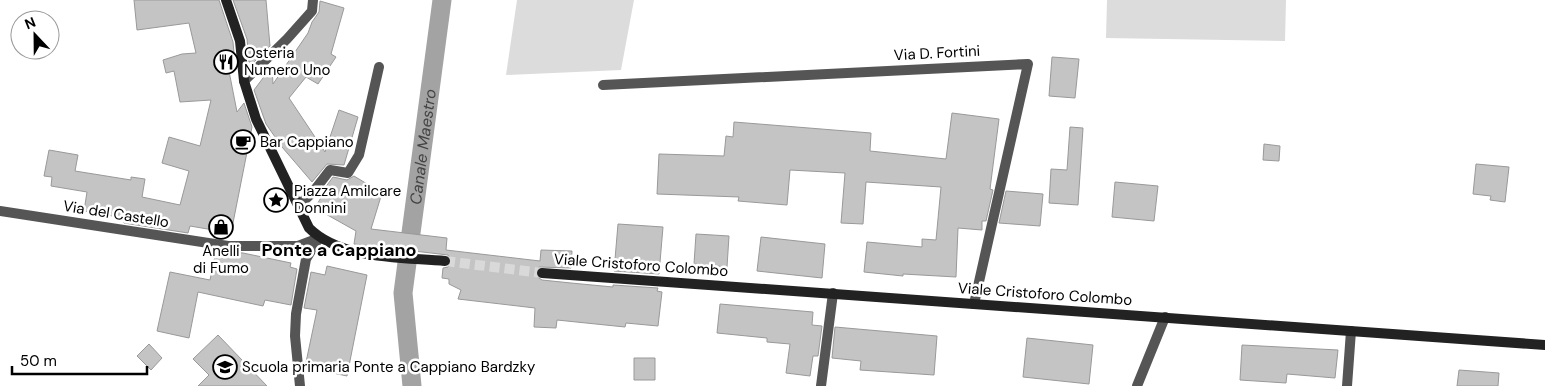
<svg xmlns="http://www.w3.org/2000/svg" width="1545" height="386" viewBox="0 0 1545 386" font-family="'DM Sans',sans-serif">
	<rect width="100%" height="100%" fill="#fff"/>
	<!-- green -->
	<path fill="#dcdcdc" d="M517,0H634L621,70L506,75Z
		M1107,0H1286L1285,41L1106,38Z"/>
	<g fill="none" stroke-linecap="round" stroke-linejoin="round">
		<!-- canal -->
		<path stroke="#a3a3a3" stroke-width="19" id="s1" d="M412,386L403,293L442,0"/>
	</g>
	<!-- building -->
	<path fill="#c4c4c4" stroke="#999" d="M134,0H219L233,42L235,64L228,66L237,112L244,103L252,127L231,233L190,226L188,233L124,223V218L84,211L87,192L51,186L52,177L44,176L49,150L78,155L75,171L131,180V177L145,179L142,197L180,205L189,171L162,163L169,137L200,146L211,100L180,102L174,71L166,73L163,60L182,54L196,53L189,23L137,30Z
		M233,0H266L270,46L254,62H249L247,39Z
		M320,1L344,8L331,54L336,57L318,84L306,77L289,98L325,152L339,110L358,117L344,165L327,164L312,182L282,147L266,124L254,90L272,66L273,84L308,33L312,22L319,12Z
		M1052,57L1079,59L1075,98L1049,96Z
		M952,113L999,119L990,189L993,190L986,221H982V230L958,228L956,277L903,274V276L864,272L867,242L922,247V239L936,240L941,187L866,182L863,224L841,223L845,173L790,170L787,205L738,201L739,197L657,194L659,154L724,156L726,136L733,137L734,122L871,133L870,151L946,159Z
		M1070,127L1083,128L1078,205L1049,203L1051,169L1067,170Z
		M1264,144L1280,146L1279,161L1263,160Z
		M1476,164L1509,167L1505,202L1490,200L1491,196L1473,194Z
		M354,176L382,193L371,229L447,238L446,250L540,261L541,250L572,251L571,268L539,267L535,272L536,276L542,280L571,283L613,287V285L658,288L657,291L662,292L658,326L626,323L625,327L557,320L556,328L534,327L535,308L458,299L461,290L449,284V279L442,278L443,268L448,267L452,262L448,255L354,244L356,231L315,208L323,194L322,192L333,177L347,180Z
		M1115,182L1158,186L1154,221L1112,217Z
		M1006,191L1043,194L1040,226L999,223Z
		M618,224L663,227L659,274L614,271Z
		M696,234L729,236L727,267L694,264Z
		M761,237L825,244L822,278L757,271Z
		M216,251L243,253L291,263L290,267L297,269L291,305L265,300L263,306L198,292L189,338L157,331L170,272L210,280Z
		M327,266L367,275L347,376L305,367L317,310L304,308L311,272L325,275Z
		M720,304L813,312L812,325L822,326L818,356H813L810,376L786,373L790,344L767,342V338L717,333Z
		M835,327L937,336L934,375L860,370L861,361L832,358Z
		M218,335L267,386H198L209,375L193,359Z
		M1027,338L1093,345L1089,384L1023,377Z
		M149,344L162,358L151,370L137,356Z
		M1242,345L1338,350L1335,378L1287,374L1286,383L1240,380Z
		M634,358H655V380H634Z
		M1459,370L1499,373L1498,386H1457Z"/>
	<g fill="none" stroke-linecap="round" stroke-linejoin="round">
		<!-- secondary-tunnel -->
		<path stroke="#d9d9d9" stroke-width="10" stroke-dasharray="10 5" stroke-linecap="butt" d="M445,261L542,273"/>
		<!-- street -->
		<path stroke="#555" stroke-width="10" d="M244,81L287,39L312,11L313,0
			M603,85L1028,64L974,304
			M298,206L313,192L330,170L348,173L359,155L379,67
			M0,211L228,246H298L319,238
			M300,386L295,336L296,314L306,259L319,238
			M821,386L833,293
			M1137,386L1165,317
			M1347,386L1351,331"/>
		<!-- secondary -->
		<path stroke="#222" stroke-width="10" d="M226,0L240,41L244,81L256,119L309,228C341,260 402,257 445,261
			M542,273L1545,345"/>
	</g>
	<!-- icons -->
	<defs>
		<g id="restaurant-ring" transform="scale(1.25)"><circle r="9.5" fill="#fff" stroke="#000" stroke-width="1.5"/><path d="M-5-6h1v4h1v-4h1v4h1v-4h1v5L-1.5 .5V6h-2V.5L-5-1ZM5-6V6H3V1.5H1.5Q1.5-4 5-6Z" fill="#000"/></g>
		<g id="cafe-ring" transform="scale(1.25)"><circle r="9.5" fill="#fff" stroke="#000" stroke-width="1.5"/><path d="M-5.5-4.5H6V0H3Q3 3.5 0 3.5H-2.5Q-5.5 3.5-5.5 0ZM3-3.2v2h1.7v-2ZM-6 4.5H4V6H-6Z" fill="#000"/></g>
		<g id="sight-ring" transform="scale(1.25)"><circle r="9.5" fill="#fff" stroke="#000" stroke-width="1.5"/><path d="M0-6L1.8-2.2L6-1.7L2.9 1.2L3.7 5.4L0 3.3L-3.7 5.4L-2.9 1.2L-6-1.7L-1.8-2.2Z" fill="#000"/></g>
		<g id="shop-ring" transform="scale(1.25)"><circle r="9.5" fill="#fff" stroke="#000" stroke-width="1.5"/><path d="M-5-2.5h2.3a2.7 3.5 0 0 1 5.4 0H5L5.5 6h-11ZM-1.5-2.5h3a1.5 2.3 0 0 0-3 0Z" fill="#000"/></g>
		<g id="school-ring" transform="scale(1.25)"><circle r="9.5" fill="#fff" stroke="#000" stroke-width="1.5"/><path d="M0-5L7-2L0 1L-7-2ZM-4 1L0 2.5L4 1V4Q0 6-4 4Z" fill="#000"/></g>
	</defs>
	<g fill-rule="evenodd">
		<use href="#restaurant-ring" x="226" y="62"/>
		<use href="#cafe-ring" x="243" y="142"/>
		<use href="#sight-ring" x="276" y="200"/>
		<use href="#shop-ring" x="221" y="227"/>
		<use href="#school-ring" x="225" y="367"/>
	</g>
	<g text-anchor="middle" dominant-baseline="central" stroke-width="5" stroke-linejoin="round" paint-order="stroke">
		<!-- poi labels -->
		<g font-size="15" fill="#000" stroke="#fff" text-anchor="start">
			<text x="244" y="53">Osteria<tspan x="244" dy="17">Numero Uno</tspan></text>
			<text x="260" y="142">Bar Cappiano</text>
			<text x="294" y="191">Piazza Amilcare<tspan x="294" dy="17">Donnini</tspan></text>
			<text x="221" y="251" text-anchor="middle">Anelli<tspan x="221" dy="17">di Fumo</tspan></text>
			<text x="242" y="367">Scuola primaria Ponte a Cappiano Bardzky</text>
		</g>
		<!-- street labels -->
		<g font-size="15" fill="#000" stroke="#fff">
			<text transform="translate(937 53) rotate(-3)">Via D. Fortini</text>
			<text transform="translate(116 214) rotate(9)">Via del Castello</text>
			<text transform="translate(641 265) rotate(4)">Viale Cristoforo Colombo</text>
			<text transform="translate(1045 294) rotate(4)">Viale Cristoforo Colombo</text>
		</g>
		<!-- water labels -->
		<g font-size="16" font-style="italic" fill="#444" stroke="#fff">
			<text stroke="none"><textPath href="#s1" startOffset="241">Canale Maestro</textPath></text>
		</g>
		<!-- quarter labels -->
		<g font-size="18" font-weight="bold" fill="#000" stroke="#fff">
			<text x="339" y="250">Ponte a Cappiano</text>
		</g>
	</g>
	<!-- north arrow -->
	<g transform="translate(35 35) rotate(338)"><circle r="24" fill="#ffffff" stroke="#999999"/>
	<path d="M0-4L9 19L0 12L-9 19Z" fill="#000000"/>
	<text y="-8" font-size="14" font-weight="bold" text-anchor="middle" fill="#000000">N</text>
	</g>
	<!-- scale -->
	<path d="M12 366v8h135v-8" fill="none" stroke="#000000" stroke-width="2.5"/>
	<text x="20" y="366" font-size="15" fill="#000000" stroke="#ffffff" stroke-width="4" paint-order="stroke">50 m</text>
</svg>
